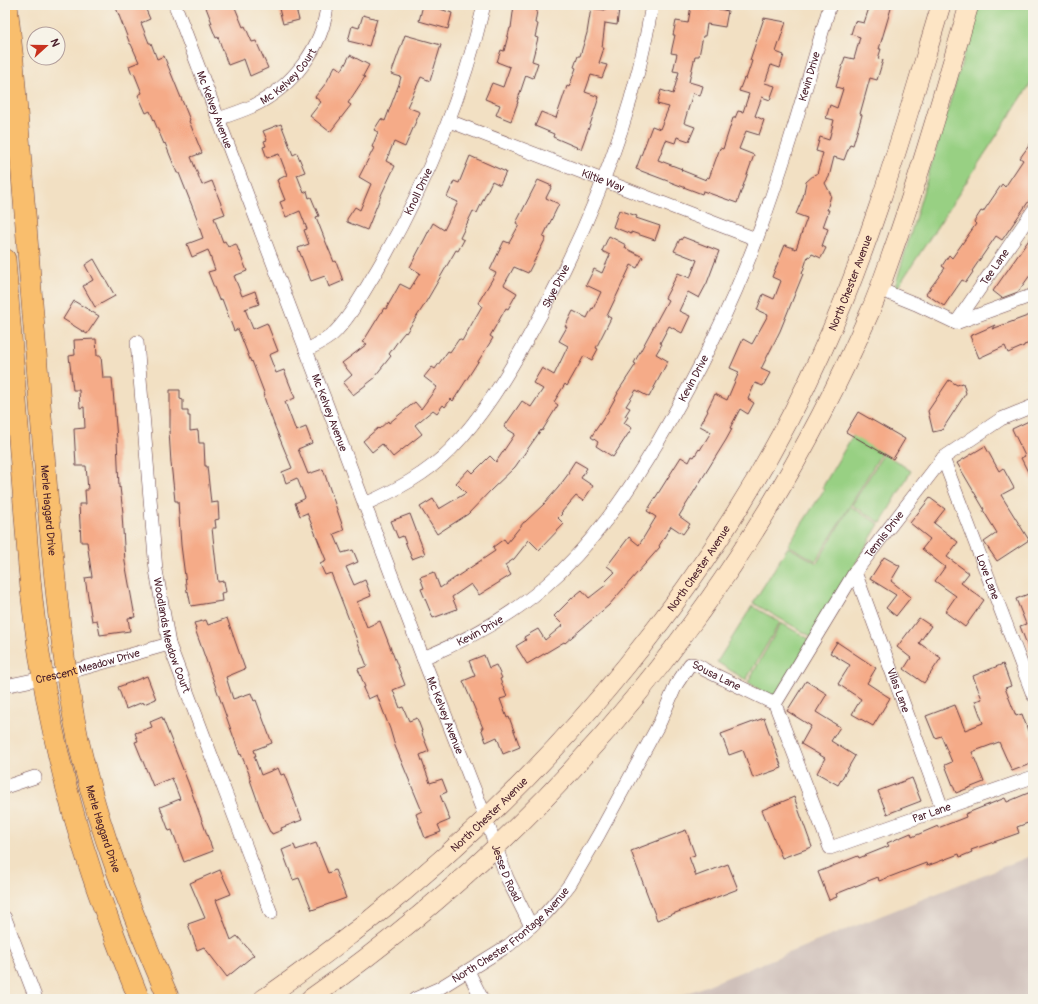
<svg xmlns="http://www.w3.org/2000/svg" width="1038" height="1004" viewBox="0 0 1038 1004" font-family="Pangolin,sans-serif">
	<rect width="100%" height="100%" fill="#f7f3e8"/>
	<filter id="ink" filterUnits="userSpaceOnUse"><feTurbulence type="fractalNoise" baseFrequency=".025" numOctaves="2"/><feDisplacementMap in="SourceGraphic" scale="8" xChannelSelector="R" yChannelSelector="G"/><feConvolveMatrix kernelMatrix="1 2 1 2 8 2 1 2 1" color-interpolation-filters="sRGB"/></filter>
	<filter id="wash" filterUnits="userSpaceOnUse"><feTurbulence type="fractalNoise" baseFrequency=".012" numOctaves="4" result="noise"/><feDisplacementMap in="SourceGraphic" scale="16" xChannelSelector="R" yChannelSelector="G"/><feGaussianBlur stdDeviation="0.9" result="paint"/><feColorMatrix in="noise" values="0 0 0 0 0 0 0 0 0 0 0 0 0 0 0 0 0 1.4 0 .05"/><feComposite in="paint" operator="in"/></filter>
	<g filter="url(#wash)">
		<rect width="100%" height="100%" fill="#f2e0c3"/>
		<!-- industrial -->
		<path fill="#cfc0ba" d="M1033,855V999H673Z"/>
		<!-- green -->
		<path fill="#98d083" stroke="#717857" d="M979,5H1033V80L892,296Z
			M853,435L882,452L850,506L879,524L812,637L753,603L788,547L817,563L850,507H849L816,561L788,545L824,490L822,488Z
			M884,453L911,471L881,523L852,505Z
			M752,606L780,622L746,680L717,662Z
			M781,623L811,640L773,699L748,682Z"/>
		<g id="blocks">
			<!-- building -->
			<path fill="#f5ab88" d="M115,5H144L150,19L141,23L149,43H151L157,59L164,56L190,120L189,121L202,153L191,157L202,185L212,181L225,214L214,218L223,242L225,241L228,247L236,244L247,271L234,276L242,296L255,291L259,304L245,309L253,329L267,323L278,351L269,355L276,373L284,370L295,398L285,402L296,431L306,427L312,443L298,449L308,474L323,469L344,530L334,534L342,553L353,550L358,562L346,567L354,585L365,580L371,596L357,602L367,627L380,621L405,685L393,690L400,708L403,707L409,721L417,718L422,731H421L429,751L420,755L430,783L442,779L447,792L440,795L450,820L438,825L441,832L425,838L416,814L422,811L395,746L390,729L377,695L368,699L363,688L365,687L358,669L367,666L331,573L325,575L320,564L326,561V560L307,513L300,516L295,503L304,499L305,498L297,478L286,483L282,472L292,468L275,427L265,400L264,396L265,395L252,361L251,362L238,329L234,331L222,299L219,300L208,272L215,270L208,250L192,257L187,244L203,238L197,221H198L179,173H177L165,143L164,144L150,111L146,113L138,95L142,93L134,73L132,74L129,66L139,62L131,44H130Z
				M205,5H234L243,27L245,26L252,42L256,41L268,68L250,76L244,59L228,65L218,37L216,38L210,23H212Z
				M278,5H295L299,20L283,24Z
				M423,5H438L437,8L452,13L448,29L419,21Z
				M514,5H538L535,23L538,24L535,37L538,38L532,61L538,63L533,78L526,75L517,102H518L511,121L496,115L500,105L485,99L492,83L503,87L510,67L497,62L501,50L504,51L510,28H511Z
				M870,5H892L879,49H881L878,59L883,60L877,80L870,78L860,114L862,115L853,145L850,144L844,160L834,157L829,177L825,183L831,195L827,210H829L823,227L828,229L822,246L826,248L821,258L812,254L810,257L808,256L802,274H803L780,331L761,369L770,373L763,386L755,383L748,399L754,403L748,414L740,409L730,428L732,429L726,440L679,516L690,524L683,534L671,526L659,546L660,547L609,605L565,643L564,642L527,664L516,646L526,640L524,637L538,629L545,640L563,625L554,616L572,598L582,590L589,598L607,584L605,582L615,572L607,566L629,537L639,545L656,517L647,511L681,457L689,462L692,456L694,457L699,449L700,450L711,432L700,426L708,411L707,410L715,394L727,400L739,372L730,368L743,339L752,344L768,315L757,310L763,294L774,299L781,281L772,277L785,245L796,249L807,218L796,214L803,197L806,182L815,174H817L823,153L816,151L820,137L829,140L834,120L826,118L830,105L837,108L843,89L836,87L845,57L854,59L856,52L860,37L851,34L855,21L864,23Z
				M691,6L708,9L709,7L728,11L725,27L707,24L705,36H703L699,56H695L689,82L703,86L700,96L693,93L684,123L695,127L689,141L677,137L675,143L666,140L658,160L682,169L681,170L706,180L707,177L709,178L720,148L723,149L733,118H735L738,111L743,112L749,94L739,91L744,78L746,79L752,61L750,60L764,18L786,22L776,52L784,55L780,68L771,65L765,83L775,86L770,100L762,97L755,116L764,120L759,135L746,131L739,149L754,155L737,203L703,191L702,194L636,169L652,126L660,129L669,107L657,104L661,90L673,94L679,72L673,71L677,54L671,53L675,35H673L676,21L688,23Z
				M606,7L619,9L617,25L605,23L602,48H604L599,63L607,65L602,78L591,75L585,92L599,97L591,122L581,149L553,137L554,134L535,126L541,112L556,118L567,86L569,87L576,68L574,67L578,56H580L587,33L591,8L605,10Z
				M363,15L377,19L369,46L348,41L352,26L359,28Z
				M405,35L441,45L430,81L421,77L407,107L420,112L405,147L394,142L386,161L395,166L382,193L367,230L347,222V219L355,207L360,210L371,184L359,177L374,148L372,147L378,132L374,130L381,119L385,121L399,84L401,77L391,74Z
				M350,55L369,65L363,76L365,77L348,103L351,105L330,132L310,116L321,102L315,97L326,83L335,66L342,70Z
				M281,124L293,155L297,153L305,172L297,175L304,193L307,191L309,198L311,197L319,216L316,217L325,240L334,262L336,261L343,281L329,287L325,276L311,281L298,248L309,244L304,230L307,229L300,211L286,217L280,202L285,200L277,180L287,175L279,154L267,158L263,147L266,146L264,141L267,140L263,131Z
				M1033,140V195L1002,240L996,236L972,271L973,272L966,282L962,280L944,306L926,294L945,268L942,266L949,255L952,258L976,224L974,222L981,211L983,212L1002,184L1005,187L1023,160L1020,158Z
				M470,156L506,172L500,185L492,181L477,213L473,211L460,238L464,240L458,251L456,250L423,307L406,333L405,332L400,338L389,354L391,356L375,376L376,377L353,395L343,383L352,375L342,363L367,344L363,342L384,308L386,309L400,284L410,289L420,273L410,267L433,223L444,230L458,202L447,197L454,181L459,183Z
				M538,180L552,186L546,198L559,204L543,237L546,238L528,273L514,267L504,285L517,293L508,309L506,308L490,336L493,338L453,401L451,399L445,407L443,405L437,413L433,410L415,425L422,434L393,457L382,444L372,452L363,441L378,428L379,429L388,421L389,423L415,402L421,409L437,387L424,377L432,367L435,369L448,351L450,352L459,339L462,341L482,306L478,303L496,273L490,270L504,241L509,243L519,225L516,223Z
				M619,210L637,216L636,218L660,226L655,240L631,232V234L613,227Z
				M1033,234V271L1018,292L1002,298L993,291Z
				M609,236L626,245L625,248L643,257L637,268L631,265L607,316L611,318L596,348L598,349L592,360L584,356L567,386L565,384L554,402L558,405L542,431L541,430L515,467L491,490L468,514L437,534L420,507L433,499L439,509L466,493L456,483L469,469L473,473L490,456L496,462L515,434L504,427L522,401L531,407L543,389L533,383L542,368L554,375L568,346L559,341L567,327H565L573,311L587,318L592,308L593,309L601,292L586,285L594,269L602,273L610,255L602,251Z
				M683,237L719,251L707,283L699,298L688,292L679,311L690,316L682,333L669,326L660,343L662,344L656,354L668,361L649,397L636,390L626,406L630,408L625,416L628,417L624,423L632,428L613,457L596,446L598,442L591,437L607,413L618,393H617L636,364L634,363L668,300L665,298L678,273L690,278L697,260L674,251L680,239L681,240Z
				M94,259L115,296L95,307L83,286L93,280L85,265Z
				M74,301L99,316L87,334L63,319Z
				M1033,314V342L1024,345V346L1008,353L1005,346L979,358L970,336L995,325L992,329Z
				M96,339L97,356H101L103,378H112L117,439L119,488L120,487L123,513L122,514L125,562L135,617L128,618L130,631L100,635L97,620L92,621L85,578L92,577L87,542H81L79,504H86L85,490H88L86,466H76L74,429L85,428L84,407L80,408L79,390H73L69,356L75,355L74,340Z
				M949,380L957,385L963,383L966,393L942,430L933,432L928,411Z
				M170,390H180V399L183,400V411H188V416H190V431L198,430L199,443H204L205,466H207L211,503L218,502L219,519L215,520L216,528H212L218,582L224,581L226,592L221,593L222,601L191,606L188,591L187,592L181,545L178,501H175L171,463L169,431H170Z
				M858,412L905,439L893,459L846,432Z
				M1033,419V482L1021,458L1025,456L1012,429Z
				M985,446L999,471L1003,468L1014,488L1001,495L1029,540L997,561L984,542L997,533L983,510L984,509L957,463Z
				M575,461L587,468L581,478L593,486L583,501L576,496L561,513L562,514L558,518L564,524L539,550L529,540L514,559L505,565L511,575L479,595L471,584L452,597L457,609L433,618L421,589L424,588L420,577L434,572L440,588L495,551L493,547L504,539L507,543L524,522H525L544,504L558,488L569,473L568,472Z
				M930,498L945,509L934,523L958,542L947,557L969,573L961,583L984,600L965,627L945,612L956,596L935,581L945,567L922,549L930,539L910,523Z
				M410,514L425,554L412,559L403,536L398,538L391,521Z
				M884,557L900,566L891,581L911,597L896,616L886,608L896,595L870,579Z
				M1033,592V658H1032L1020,626L1026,624L1016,599Z
				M227,618L245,669L226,677L233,699L251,693L254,701L256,700L272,743L254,750L256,756H254L261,775L278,768L281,775L284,774L302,820L281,828L282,830L272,834L271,832H270L264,819L249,777L250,776L241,754L240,755L195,629L196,628L194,623L206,620L208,625Z
				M919,618L931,626L919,643L941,658L924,683L904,669L911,658L897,647Z
				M837,642L876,668L867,683L890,698L873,726L852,714L861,699L838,684L850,665L830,653Z
				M484,655L489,668L496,665L502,678L500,679L507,697L500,699L507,718L509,717L520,747L503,754L497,737L486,742L481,728H483L463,681L475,676L469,661Z
				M1003,664L1011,686L1005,688L1016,716L1022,714L1030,736L1033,735V763L1012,771L999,742L972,752L984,782L956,793L945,765L952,762L941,736L935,738L926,716L955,705L965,730L983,723L975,701L982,699L973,676Z
				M147,676L156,699L144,704L143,702L126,709L118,687Z
				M806,681L827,694L816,712L840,727L831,741L855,756L838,785L817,773L825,758L801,744L811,726L787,711Z
				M162,717L188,782L213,851L184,862L172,830L169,831L160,807L180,799L172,778L153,786L135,742L138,741L135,733L152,727L150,722Z
				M764,718L782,768L753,778L743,750L729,755L721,734Z
				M912,778L921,801L887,814L878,791Z
				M1033,791V821L1017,827L1019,833L971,850L972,852L960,857L959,854L927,866L926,863L879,881L878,877L836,894L837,897L829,900L818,872L858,856L859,858L889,846L887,843L911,833L912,837L938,826V828L966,817L965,814L1005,798L1007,802Z
				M794,797L812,847L782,858L762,810Z
				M686,830L695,855L689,857L696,876L728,864L738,889L657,920L631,851Z
				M316,843L328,873L335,870L346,898L312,910L299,878L293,880L282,850L294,845L296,850Z
				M220,870L231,894L216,900L231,940L237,936L254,955L227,977L204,947L197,950L188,924L205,918L190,883Z"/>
		</g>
	</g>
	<g filter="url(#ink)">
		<use href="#blocks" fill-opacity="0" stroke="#633c42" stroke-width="1"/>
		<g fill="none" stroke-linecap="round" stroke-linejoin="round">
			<!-- street casing -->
			<g stroke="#633c42" stroke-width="14">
				<g id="street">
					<path id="s1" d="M175,5L423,658L486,819L507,878L531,926"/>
					<path id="s2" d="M218,119C230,115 242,111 253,106C292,87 323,48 327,5"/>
					<path id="s3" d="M449,121L756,239"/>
					<path d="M879,289L916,304L956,323"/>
					<path id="s4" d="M956,323L1033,211"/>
					<path d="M956,323L1033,295"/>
					<path id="s5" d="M137,342L156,570L169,644L271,913"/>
					<path id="s6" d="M306,350C315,346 324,341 332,335C350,318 364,291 377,270C425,187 462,99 484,5"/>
					<path id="s7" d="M943,458L1033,695"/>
					<path id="s8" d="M365,504C396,490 427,474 451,449C482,417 506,377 528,338C586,235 633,122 652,5"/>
					<path id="s9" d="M855,572L942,808"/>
					<path id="s10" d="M423,658C467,640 508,618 544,587C592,546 627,494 659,440C697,375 731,308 757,238C785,162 807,83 830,5"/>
					<path id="s11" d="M5,686L66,673L169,644"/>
					<path id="s12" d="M775,704L855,572L943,458L1001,419L1033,406"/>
					<path d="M5,787L35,777"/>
					<path d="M5,918L36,999"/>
					<path d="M468,971L482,999"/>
					<path id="s13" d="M415,999L438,989L509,945L545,914L560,897L570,884L599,834L660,722L676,685L690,664C696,664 700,666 705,670L775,704L830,848L1033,777"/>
				</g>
			</g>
			<!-- secondary casing -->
			<g stroke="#633c42" stroke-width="20">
				<g id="secondary">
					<path id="s14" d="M263,999C299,975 333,948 367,922C556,772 720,576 820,356C872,243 905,124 941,5"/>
					<path d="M310,999C556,826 749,590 869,314C880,290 888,264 897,239C924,162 946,83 969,5"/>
				</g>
			</g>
			<!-- primary casing -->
			<g stroke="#633c42" stroke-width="22">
				<g id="primary">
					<path id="s15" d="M7,5L13,61L48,505C55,583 62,662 78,739C98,830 132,914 169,999"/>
					<path d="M5,259L29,568C38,672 59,775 92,874C106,916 123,958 139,999"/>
				</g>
			</g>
			<!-- street -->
			<use href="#street" stroke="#fff" stroke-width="13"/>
			<!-- secondary -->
			<use href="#secondary" stroke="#fde5c5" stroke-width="19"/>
			<!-- primary -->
			<use href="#primary" stroke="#f9be6d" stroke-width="21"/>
		</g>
	</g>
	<g text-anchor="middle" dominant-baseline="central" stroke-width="3" stroke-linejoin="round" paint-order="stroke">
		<!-- street labels -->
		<g font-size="11" fill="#4a1f2b" stroke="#f7f3e8">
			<text stroke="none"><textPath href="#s2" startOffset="84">Mc Kelvey Court</textPath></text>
			<text stroke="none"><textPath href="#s10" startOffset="723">Kevin Drive</textPath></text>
			<text stroke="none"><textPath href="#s1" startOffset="112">Mc Kelvey Avenue</textPath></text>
			<text stroke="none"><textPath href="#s3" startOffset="165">Kiltie Way</textPath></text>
			<text stroke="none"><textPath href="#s6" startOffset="198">Knoll Drive</textPath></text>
			<text stroke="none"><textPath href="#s4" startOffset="68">Tee Lane</textPath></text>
			<text stroke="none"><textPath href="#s14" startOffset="940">North Chester Avenue</textPath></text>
			<text stroke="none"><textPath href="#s8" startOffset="297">Skye Drive</textPath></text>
			<text stroke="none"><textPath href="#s10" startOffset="399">Kevin Drive</textPath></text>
			<text stroke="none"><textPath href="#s1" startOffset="436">Mc Kelvey Avenue</textPath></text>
			<text stroke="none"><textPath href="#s15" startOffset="507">Merle Haggard Drive</textPath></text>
			<text stroke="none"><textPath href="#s12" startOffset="202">Tennis Drive</textPath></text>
			<text stroke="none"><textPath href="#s14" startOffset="616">North Chester Avenue</textPath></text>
			<text stroke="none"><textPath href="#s7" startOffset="127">Love Lane</textPath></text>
			<text stroke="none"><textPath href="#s10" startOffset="63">Kevin Drive</textPath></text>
			<text stroke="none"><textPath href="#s5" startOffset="296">Woodlands Meadow Court</textPath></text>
			<text stroke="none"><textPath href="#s11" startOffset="85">Crescent Meadow Drive</textPath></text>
			<text stroke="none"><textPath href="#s13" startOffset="475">Sousa Lane</textPath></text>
			<text stroke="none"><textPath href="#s9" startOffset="126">Vilas Lane</textPath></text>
			<text stroke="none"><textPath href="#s1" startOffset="760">Mc Kelvey Avenue</textPath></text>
			<text stroke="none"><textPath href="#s13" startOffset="802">Par Lane</textPath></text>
			<text stroke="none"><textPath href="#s14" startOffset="292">North Chester Avenue</textPath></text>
			<text stroke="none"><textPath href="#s15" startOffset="831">Merle Haggard Drive</textPath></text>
			<text stroke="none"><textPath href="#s1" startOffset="929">Jesse D Road</textPath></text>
			<text stroke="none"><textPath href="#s13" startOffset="116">North Chester Frontage Avenue</textPath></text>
		</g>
	</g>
	<!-- margin -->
	<rect width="1038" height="1004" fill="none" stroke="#f7f3e8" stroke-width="20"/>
	<!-- north arrow -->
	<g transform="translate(46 46) rotate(69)"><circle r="19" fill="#f7f3e8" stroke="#b29e9c"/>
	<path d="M0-3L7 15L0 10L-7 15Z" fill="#c8321e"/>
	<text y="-6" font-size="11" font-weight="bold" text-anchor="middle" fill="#4a1f2b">N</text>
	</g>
</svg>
